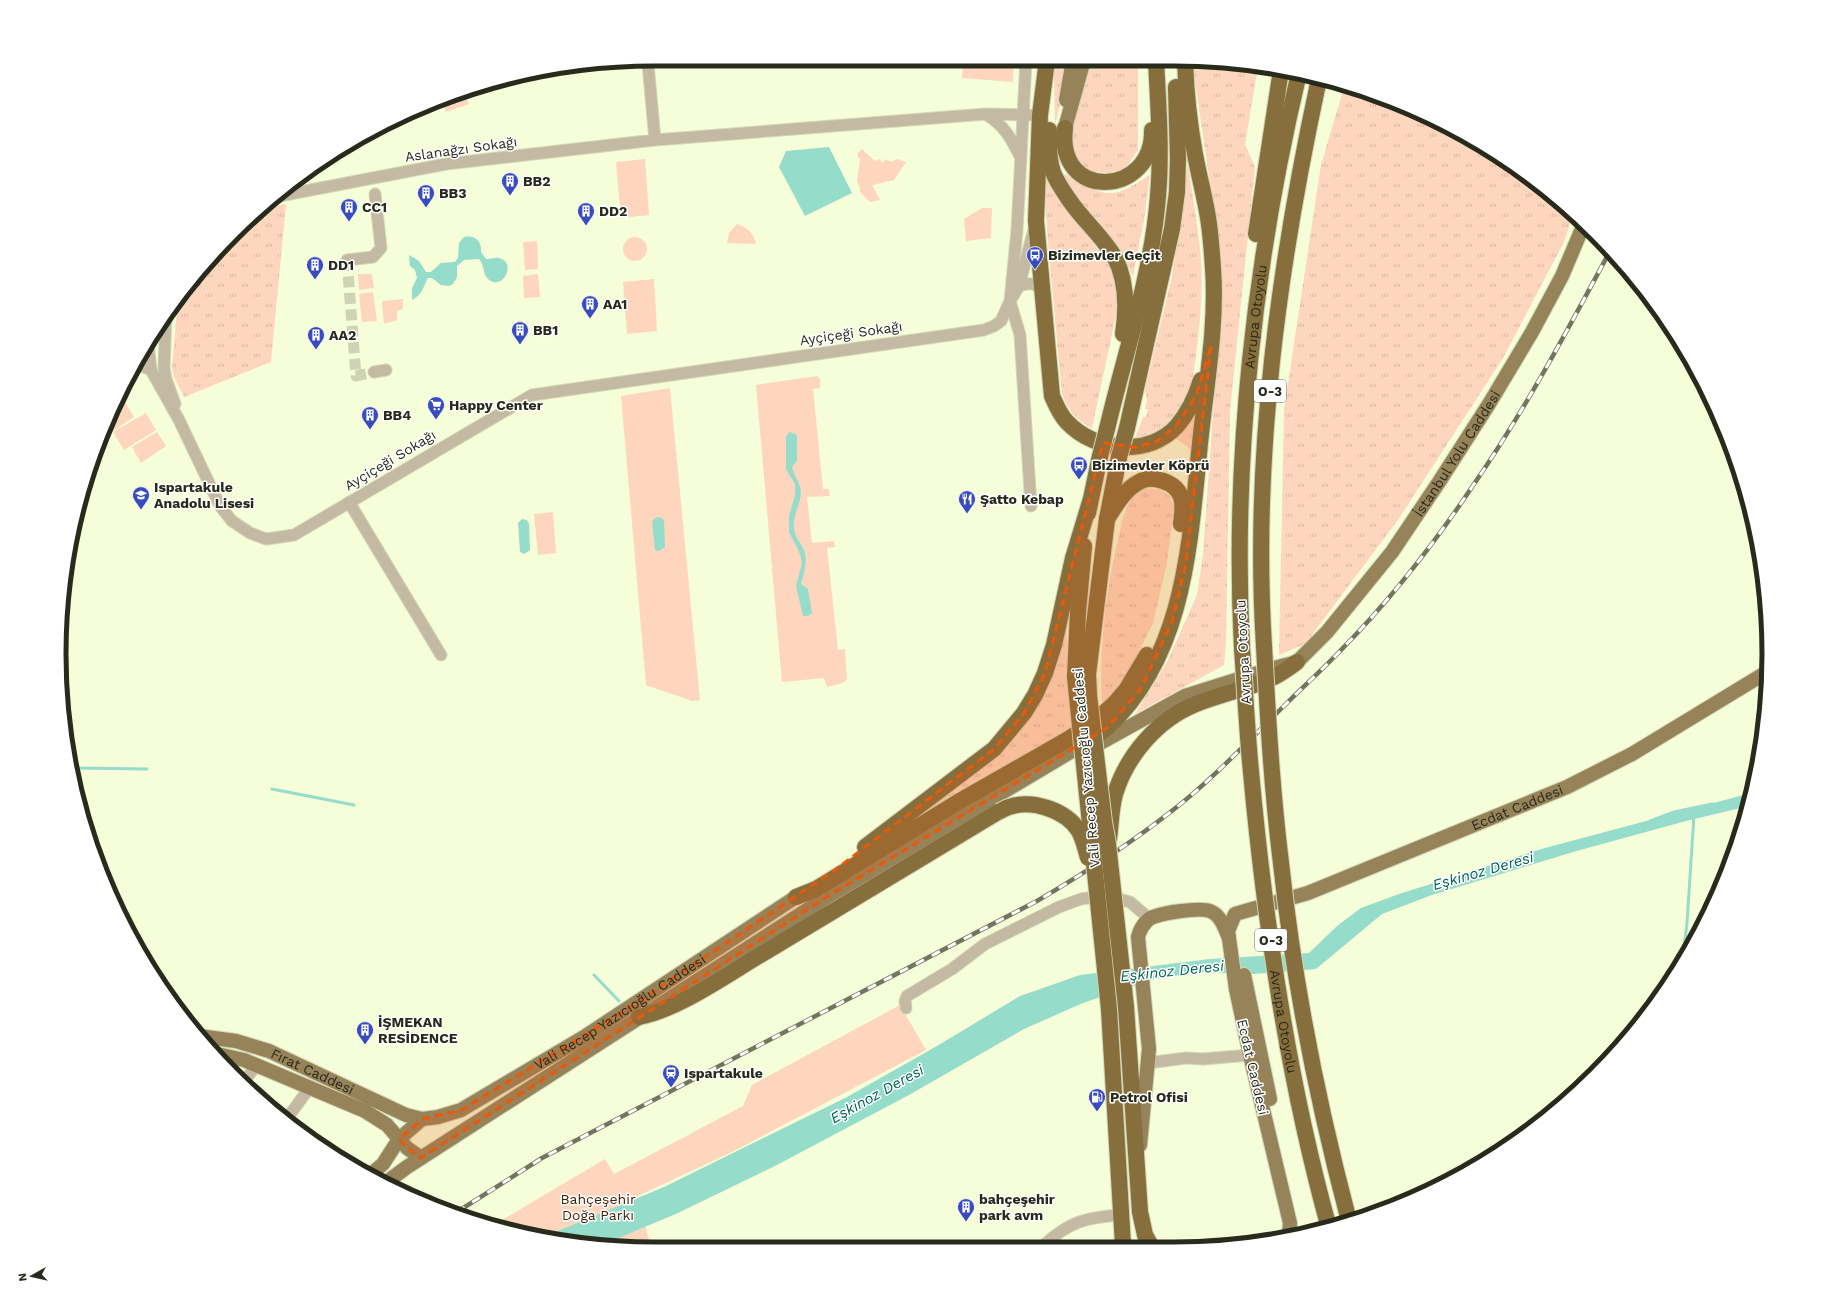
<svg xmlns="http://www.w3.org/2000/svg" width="1828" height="1308" viewBox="0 0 1828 1308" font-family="'Work Sans',sans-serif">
	<defs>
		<pattern id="grass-tufts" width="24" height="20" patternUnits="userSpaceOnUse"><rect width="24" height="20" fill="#fdd6bd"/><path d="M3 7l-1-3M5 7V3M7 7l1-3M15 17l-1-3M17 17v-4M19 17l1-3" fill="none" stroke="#d9b8a2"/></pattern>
	</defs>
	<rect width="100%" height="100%" fill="#f6fdd9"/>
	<!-- grass -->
	<path fill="url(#grass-tufts)" d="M1138,59V150L1127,166L1119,171L1105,173L1093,171L1081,165L1075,155L1072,145L1073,128L1090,60Z
		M1055,60H1070L1055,126L1054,75Z
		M1192,61L1258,67L1245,144L1255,167L1230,411L1226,642L1224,665L1135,714L1167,662L1197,595L1203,554L1216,372L1220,251Z
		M1344,87L1401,104L1472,139L1566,207L1573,214L1564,242L1503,358L1398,520L1305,644L1279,655L1284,410L1321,165Z
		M1188,164C1192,196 1199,229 1201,261C1203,292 1200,324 1196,355C1193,378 1191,399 1175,417C1165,430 1151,435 1135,438L1143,417H1146L1148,409H1145L1147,401L1145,390L1172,276Z
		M1066,174C1079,184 1102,197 1119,192C1130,188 1140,181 1150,175L1144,220L1133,276L1116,244L1061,177Z
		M1045,176L1060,201L1104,257L1115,277L1118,292V306L1092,428C1076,420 1068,410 1062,394L1048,243L1045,196Z
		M286,204L271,362L184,397L174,377L172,368L178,299L207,262L259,209Z
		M1196,415L1192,452L1188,447L1175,438Z
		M1145,488L1160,489L1170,496L1174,507L1167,563L1153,623L1127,676L1102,705C1099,649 1105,594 1118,540C1121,525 1124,510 1132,497C1135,493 1141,490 1145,488Z
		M1066,622L1071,729L915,817C939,799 966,783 988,763C1024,732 1060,669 1066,622Z"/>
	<!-- park -->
	<path fill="#fdd6bd" d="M1014,60L1013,82L962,78L963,61Z
		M476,87L478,93L466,97L469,104L446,112L442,99Z
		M862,149L876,162L877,160L879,159L883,163L885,159L891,162L897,159L906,162L894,180L872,185L880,200L870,202L860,192V188L857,181L860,160L857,154Z
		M645,159L649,215L621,218L616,162Z
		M982,208H992L991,238L966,241L964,219Z
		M737,224C748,228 752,232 756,243L753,244L727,243L729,233Z
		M623 249a12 12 0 1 1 24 0a12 12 0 1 1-24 0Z
		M537,241L538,269L525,270L523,242Z
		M358,274H372L374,288L359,290Z
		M538,274L540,297L524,298L523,276Z
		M654,279L657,331L627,334L623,282Z
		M373,292L377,321L362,322L359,294Z
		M403,299V309L397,311V320L384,324L382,301Z
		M817,376L820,379V388L813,389L823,489H829L830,496L807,497L812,543L834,541L835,547L827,548L838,650L845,649L847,679L843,683L827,687L824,678L782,682L756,385Z
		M670,388L700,700L692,701L646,685L621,396Z
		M125,402L134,417L113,431L108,423L114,408Z
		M146,413L156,430L124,450L113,432Z
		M157,432L166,446L141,463L132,447Z
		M553,512L556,553L538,555L534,514Z
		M900,1005L926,1050L734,1151L638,1196L651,1248H615L500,1229L492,1226L605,1159L614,1174L743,1106L752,1085Z"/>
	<!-- water -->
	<path fill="#95dccb" d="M829,147L852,193L805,216L779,167L786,151Z
		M464,237C475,235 482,241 481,252L486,259C490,259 495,257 499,258C518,263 502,292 488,279C482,273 485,265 479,259L464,260L457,266V277L453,284L449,286L441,285L432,278H428C423,287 423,294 412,300V288L417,278L415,270L410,266L409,255L419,261L426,272H431L441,263L455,262L458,258L459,243Z
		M789,432L796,434L797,437V461L792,467C794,477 801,483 801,493C800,505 793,515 794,527C794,536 800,542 804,550C808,560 804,573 801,584L808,589L812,613L808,616H803L796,586L802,563L800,554L789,532V516L795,495V484L786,469V437Z
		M657,517L662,518L664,521L665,547L659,551L655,550L652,521Z
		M522,519L527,520L529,524L530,550L524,554L520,552L518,523Z
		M1751,793L1749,806L1686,821L1573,852L1432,895L1382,914L1316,969L1253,974L1199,972L1150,980L1083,1003L1024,1029L909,1095L773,1167L678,1213L602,1245L546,1236L664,1187L847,1097L937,1046L1020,996L1080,975L1210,959L1309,953L1337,926L1361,908L1399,894L1545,848Z"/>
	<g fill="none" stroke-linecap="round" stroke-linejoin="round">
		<!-- stream -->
		<path stroke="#95dccb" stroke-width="3" d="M73,768L147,769
			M272,789L354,805
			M1650,821L1674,812L1712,804
			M1683,957L1687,923L1694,815
			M594,975L619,1001"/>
		<!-- minor-tunnel -->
		<path stroke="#cdd3b3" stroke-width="11" stroke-dasharray="11 5.5" stroke-linecap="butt" d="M347,260L356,376L374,372"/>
		<!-- minor casing -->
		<g stroke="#d1d7b7" stroke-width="13">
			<path id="minor" d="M648,64L655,140L986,114L1030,115
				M987,115C1006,127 1011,139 1021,158
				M274,197L446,164L655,140
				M347,260L373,257L381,248L375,194
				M1019,286C1029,283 1034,282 1042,290
				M166,315L164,368L166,379L175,404
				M150,339L164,318
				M148,343L151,370L179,420L220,506L232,521L250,533L266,539L294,535L532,395L984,330L994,326L1001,321L1010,301L1017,230L1026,60
				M136,363L151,370
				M374,372L386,370
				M349,502L441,655
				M1031,506L1020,335L1010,301L1019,286L1034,229
				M906,1008L905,1001L907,996L952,969L985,944L1059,907L1081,899L1100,896L1112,897L1130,902L1150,919
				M1148,1063L1186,1058L1203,1059L1250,1055
				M244,1081L256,1066
				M286,1120L310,1087
				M1044,1245C1069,1222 1086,1217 1121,1215"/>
		</g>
		<!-- major casing -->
		<g stroke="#d1d7b7" stroke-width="16">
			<g id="major">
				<path d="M1066,100L1073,60"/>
				<path d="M1065,128L1084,60"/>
				<path d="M1244,975L1270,1099"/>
				<path id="s1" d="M199,1036L236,1041L269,1051L406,1115L422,1119"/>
				<path d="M213,1053L244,1060L365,1111L387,1125L407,1148L421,1158"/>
				<path d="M1140,1145L1149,1049L1138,937C1140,929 1143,924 1149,919C1159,913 1199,907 1210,911C1221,915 1225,929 1229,938"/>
				<path id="s2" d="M370,1175L383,1164L399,1139L422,1119L438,1117L461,1110L584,1037L796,897"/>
				<path id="s3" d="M384,1184L407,1167L827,897L1077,748L1100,743L1185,696L1274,668L1297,662L1327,632L1392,552L1439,482L1489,404L1532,332L1562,276L1584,224"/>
				<path id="s4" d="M1289,1236L1290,1223L1250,1055L1236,989L1228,931L1235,914L1308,893L1567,787L1632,754L1767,672"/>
			</g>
		</g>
		<!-- highway casing -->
		<g stroke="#d1d7b7" stroke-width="18">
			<g id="highway">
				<path d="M1047,60L1040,115L1036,221L1052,396C1056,405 1060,415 1067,422C1095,452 1149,457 1177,426C1189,412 1196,396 1201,380"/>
				<path d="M1065,128C1056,203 1154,196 1152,130"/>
				<path d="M1049,130C1049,143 1048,159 1053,172C1057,183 1064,192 1070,201C1083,220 1102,236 1114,256C1127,280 1127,308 1123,334"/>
				<path d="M1256,234L1281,70"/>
				<path d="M1127,428L1172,229L1177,192L1178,159L1176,87"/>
				<path d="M1107,429C1125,352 1152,275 1158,196C1162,150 1158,104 1156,59"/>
				<path d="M1088,513L1100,456"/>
				<path d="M1107,519C1116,505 1124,490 1139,482C1152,474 1176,482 1181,497C1184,505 1182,516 1181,524"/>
				<path d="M1264,646C1252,457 1279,264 1319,79"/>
				<path id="s5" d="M1242,648C1232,458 1255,258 1299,73"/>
				<path d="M1088,674L1107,519L1119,457"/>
				<path d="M1075,677L1078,612L1084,546"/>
				<path d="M1084,743C1092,738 1101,733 1108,727C1188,652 1190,535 1201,434C1207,379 1217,323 1213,268C1212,253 1211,239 1209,224C1206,201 1199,177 1195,154C1189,122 1186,92 1185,60"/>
				<path d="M1109,839C1111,824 1111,808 1115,794C1127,755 1158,719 1196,704C1221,694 1251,688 1274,677C1282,673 1290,667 1297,662"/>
				<path d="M865,847L994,749L1024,713L1035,695L1045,673L1054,645L1073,558L1090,502"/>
				<path d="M796,897L816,889L958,802L1070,738L1094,722L1114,704L1126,690L1147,655"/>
				<path d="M1126,1007L1140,1212L1145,1235L1150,1244"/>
				<path d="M1109,1009L1123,1245"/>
				<path d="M639,1017C680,1009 729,973 767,951C844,905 921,859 998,812"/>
			</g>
		</g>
		<!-- minor -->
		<use href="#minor" stroke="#c4b9a2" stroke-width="11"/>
		<!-- major -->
		<use href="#major" stroke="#978359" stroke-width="14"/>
		<!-- highway -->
		<use href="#highway" stroke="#876f3d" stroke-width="16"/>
		<!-- rail casing -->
		<g stroke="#727660" stroke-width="4.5">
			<path id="rail" d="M457,1212L542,1158L1037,901C1083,874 1130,844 1173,810C1213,779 1249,740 1285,705C1304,686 1324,668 1342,649C1390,600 1434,544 1472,487C1524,412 1567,331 1610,251"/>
		</g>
		<!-- rail -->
		<use href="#rail" stroke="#fff" stroke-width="3" stroke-dasharray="9" stroke-linecap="butt"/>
		<!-- highway-bridge casing -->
		<g stroke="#d1d7b7" stroke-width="18" stroke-linecap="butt">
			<g id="highway-bridge">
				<path d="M1100,456L1107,429"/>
				<path d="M1119,457L1127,428"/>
				<path d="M1264,646C1268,719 1272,791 1281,863C1294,984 1318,1104 1349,1221"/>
				<path id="s6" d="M1242,648C1245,689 1247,731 1251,772C1265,925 1288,1080 1329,1228"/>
				<path d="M1088,674L1089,696L1104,822L1108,844L1126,1007"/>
				<path d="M1075,677L1109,1009"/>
				<path d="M998,812C1001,811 1005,808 1009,807C1032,799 1066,810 1079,831C1083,839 1086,850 1088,858"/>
			</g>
		</g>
		<!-- highway-bridge -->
		<use href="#highway-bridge" stroke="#876f3d" stroke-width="16"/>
	</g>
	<!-- marked area -->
	<path fill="#e8590c" fill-opacity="0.2" stroke="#e8590c" stroke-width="3" stroke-dasharray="8 5" stroke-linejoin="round" d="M1211,346L1186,563L1172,622L1140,690L1107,728L827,897L421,1158L407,1148L399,1139L422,1119L461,1110L624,1011L835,870L994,749L1024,713L1045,673L1103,443L1136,447L1157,441L1176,426L1196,396Z"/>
	<!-- icons -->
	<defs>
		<g id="building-pin" transform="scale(0.9)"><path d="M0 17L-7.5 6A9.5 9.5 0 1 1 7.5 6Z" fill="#394cbe" stroke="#fff"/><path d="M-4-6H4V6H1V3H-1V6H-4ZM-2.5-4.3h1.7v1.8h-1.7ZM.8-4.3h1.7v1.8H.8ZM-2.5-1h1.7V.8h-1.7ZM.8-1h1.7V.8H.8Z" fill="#fff"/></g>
		<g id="bus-pin" transform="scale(0.9)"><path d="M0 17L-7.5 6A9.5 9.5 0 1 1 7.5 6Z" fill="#394cbe" stroke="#fff"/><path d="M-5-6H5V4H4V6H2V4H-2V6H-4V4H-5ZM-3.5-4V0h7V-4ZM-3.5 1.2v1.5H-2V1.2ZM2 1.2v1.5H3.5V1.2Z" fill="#fff"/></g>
		<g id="supermarket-pin" transform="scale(0.9)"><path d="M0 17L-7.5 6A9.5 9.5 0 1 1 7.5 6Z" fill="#394cbe" stroke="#fff"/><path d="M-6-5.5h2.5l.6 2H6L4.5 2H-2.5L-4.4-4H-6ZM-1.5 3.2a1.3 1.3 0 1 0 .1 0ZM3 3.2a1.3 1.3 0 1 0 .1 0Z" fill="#fff"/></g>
		<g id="school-pin" transform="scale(0.9)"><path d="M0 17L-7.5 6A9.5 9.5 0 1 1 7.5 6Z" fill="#394cbe" stroke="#fff"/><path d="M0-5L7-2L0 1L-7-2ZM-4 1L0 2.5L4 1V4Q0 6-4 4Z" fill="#fff"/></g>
		<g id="restaurant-pin" transform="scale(0.9)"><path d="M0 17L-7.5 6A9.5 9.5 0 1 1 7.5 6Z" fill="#394cbe" stroke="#fff"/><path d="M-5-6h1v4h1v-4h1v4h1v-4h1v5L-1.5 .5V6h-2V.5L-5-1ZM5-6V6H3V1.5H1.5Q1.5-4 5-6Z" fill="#fff"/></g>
		<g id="station-pin" transform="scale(0.9)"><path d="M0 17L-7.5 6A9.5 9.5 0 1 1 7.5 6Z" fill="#394cbe" stroke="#fff"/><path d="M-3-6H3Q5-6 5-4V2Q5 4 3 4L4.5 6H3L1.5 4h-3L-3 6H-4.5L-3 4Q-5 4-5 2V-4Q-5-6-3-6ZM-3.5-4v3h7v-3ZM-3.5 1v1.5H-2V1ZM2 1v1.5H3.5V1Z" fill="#fff"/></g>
		<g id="fuel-pin" transform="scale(0.9)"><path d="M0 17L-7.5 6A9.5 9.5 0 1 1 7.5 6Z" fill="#394cbe" stroke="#fff"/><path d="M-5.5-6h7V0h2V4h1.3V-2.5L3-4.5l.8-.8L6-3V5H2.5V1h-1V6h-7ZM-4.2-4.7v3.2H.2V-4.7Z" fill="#fff"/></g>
	</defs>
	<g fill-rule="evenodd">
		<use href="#building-pin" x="510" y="181"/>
		<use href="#building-pin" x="426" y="193"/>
		<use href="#building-pin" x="349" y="207"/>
		<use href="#building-pin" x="586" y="211"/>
		<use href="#bus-pin" x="1035" y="255"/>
		<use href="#building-pin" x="315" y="265"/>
		<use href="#building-pin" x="590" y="304"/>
		<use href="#building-pin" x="520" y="330"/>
		<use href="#building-pin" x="316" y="335"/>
		<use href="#supermarket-pin" x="436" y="405"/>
		<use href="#building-pin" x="370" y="415"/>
		<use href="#bus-pin" x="1079" y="465"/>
		<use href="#school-pin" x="141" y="495"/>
		<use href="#restaurant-pin" x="967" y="499"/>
		<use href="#building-pin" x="365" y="1030"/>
		<use href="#station-pin" x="671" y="1073"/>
		<use href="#fuel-pin" x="1097" y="1097"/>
		<use href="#building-pin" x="966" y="1207"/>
	</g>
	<g text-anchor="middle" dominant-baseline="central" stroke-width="3" stroke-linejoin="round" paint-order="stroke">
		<!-- shield labels -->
		<g fill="#fff" stroke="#686a60" stroke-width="1">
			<rect x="1254" y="380" width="32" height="22" rx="3"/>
			<rect x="1255" y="929" width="32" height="22" rx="3"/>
		</g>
		<g font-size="13" font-weight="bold" fill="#282a1c">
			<text x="1270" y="391">O-3</text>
			<text x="1271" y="940">O-3</text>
		</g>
		<!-- street labels -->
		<g font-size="14" fill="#282a1c" stroke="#fff">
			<text transform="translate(461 149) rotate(-8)">Aslanağzı Sokağı</text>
			<text stroke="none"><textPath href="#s5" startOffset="332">Avrupa Otoyolu</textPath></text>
			<text transform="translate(851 333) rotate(-8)">Ayçiçeği Sokağı</text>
			<text stroke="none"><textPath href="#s3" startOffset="1320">İstanbul Yolu Caddesi</textPath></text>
			<text transform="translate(390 460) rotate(-31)">Ayçiçeği Sokağı</text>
			<text transform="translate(1243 652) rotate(-93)">Avrupa Otoyolu</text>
			<text transform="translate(1086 768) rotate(-95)">Vali Recep Yazıcıoğlu Caddesi</text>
			<text stroke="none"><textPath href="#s4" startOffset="632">Ecdat Caddesi</textPath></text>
			<text stroke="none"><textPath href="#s2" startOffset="304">Vali Recep Yazıcıoğlu Caddesi</textPath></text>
			<text stroke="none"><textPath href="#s6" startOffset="376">Avrupa Otoyolu</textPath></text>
			<text transform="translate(1253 1067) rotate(77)">Ecdat Caddesi</text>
			<text stroke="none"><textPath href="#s1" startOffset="120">Fırat Caddesi</textPath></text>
		</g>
		<!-- poi labels -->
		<g font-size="14" font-weight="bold" fill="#282a1c" stroke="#fff" text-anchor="start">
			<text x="523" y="181">BB2</text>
			<text x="439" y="193">BB3</text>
			<text x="362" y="207">CC1</text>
			<text x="599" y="211">DD2</text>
			<text x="1048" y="255">Bizimevler Geçit</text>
			<text x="328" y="265">DD1</text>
			<text x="603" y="304">AA1</text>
			<text x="533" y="330">BB1</text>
			<text x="329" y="335">AA2</text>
			<text x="449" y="405">Happy Center</text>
			<text x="383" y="415">BB4</text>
			<text x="1092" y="465">Bizimevler Köprü</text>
			<text x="154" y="487">Ispartakule<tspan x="154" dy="16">Anadolu Lisesi</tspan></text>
			<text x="980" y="499">Şatto Kebap</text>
			<text x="378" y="1022">İŞMEKAN<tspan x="378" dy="16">RESİDENCE</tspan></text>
			<text x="684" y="1073">Ispartakule</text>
			<text x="1110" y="1097">Petrol Ofisi</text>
			<text x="979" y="1199">bahçeşehir<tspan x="979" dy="16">park avm</tspan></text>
		</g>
		<!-- park labels -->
		<g font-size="14" fill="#401f06" stroke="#fff">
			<text x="598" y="1199">Bahçeşehir<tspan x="598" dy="16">Doğa Parkı</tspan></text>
		</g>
		<!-- water labels -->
		<g font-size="15" font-style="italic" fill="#006455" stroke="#fff">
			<text transform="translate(1483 871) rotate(-16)">Eşkinoz Deresi</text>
			<text transform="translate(1172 971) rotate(-6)">Eşkinoz Deresi</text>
			<text transform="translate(877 1094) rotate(-29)">Eşkinoz Deresi</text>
		</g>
	</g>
	<!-- crop -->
	<path d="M0 0H1828V1308H0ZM654 66H1174A588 588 0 0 1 1762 654V654A588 588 0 0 1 1174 1242H654A588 588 0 0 1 66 654V654A588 588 0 0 1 654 66Z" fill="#fff" fill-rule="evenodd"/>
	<path fill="none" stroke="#282a1c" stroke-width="5" d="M654 66H1174A588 588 0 0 1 1762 654V654A588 588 0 0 1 1174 1242H654A588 588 0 0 1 66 654V654A588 588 0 0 1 654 66Z"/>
	<!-- north arrow -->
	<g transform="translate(32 1276) rotate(262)" stroke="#ffffff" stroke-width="3" paint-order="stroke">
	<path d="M0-3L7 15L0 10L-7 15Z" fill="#282a1c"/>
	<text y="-6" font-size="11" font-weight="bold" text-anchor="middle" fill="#282a1c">N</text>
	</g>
</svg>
